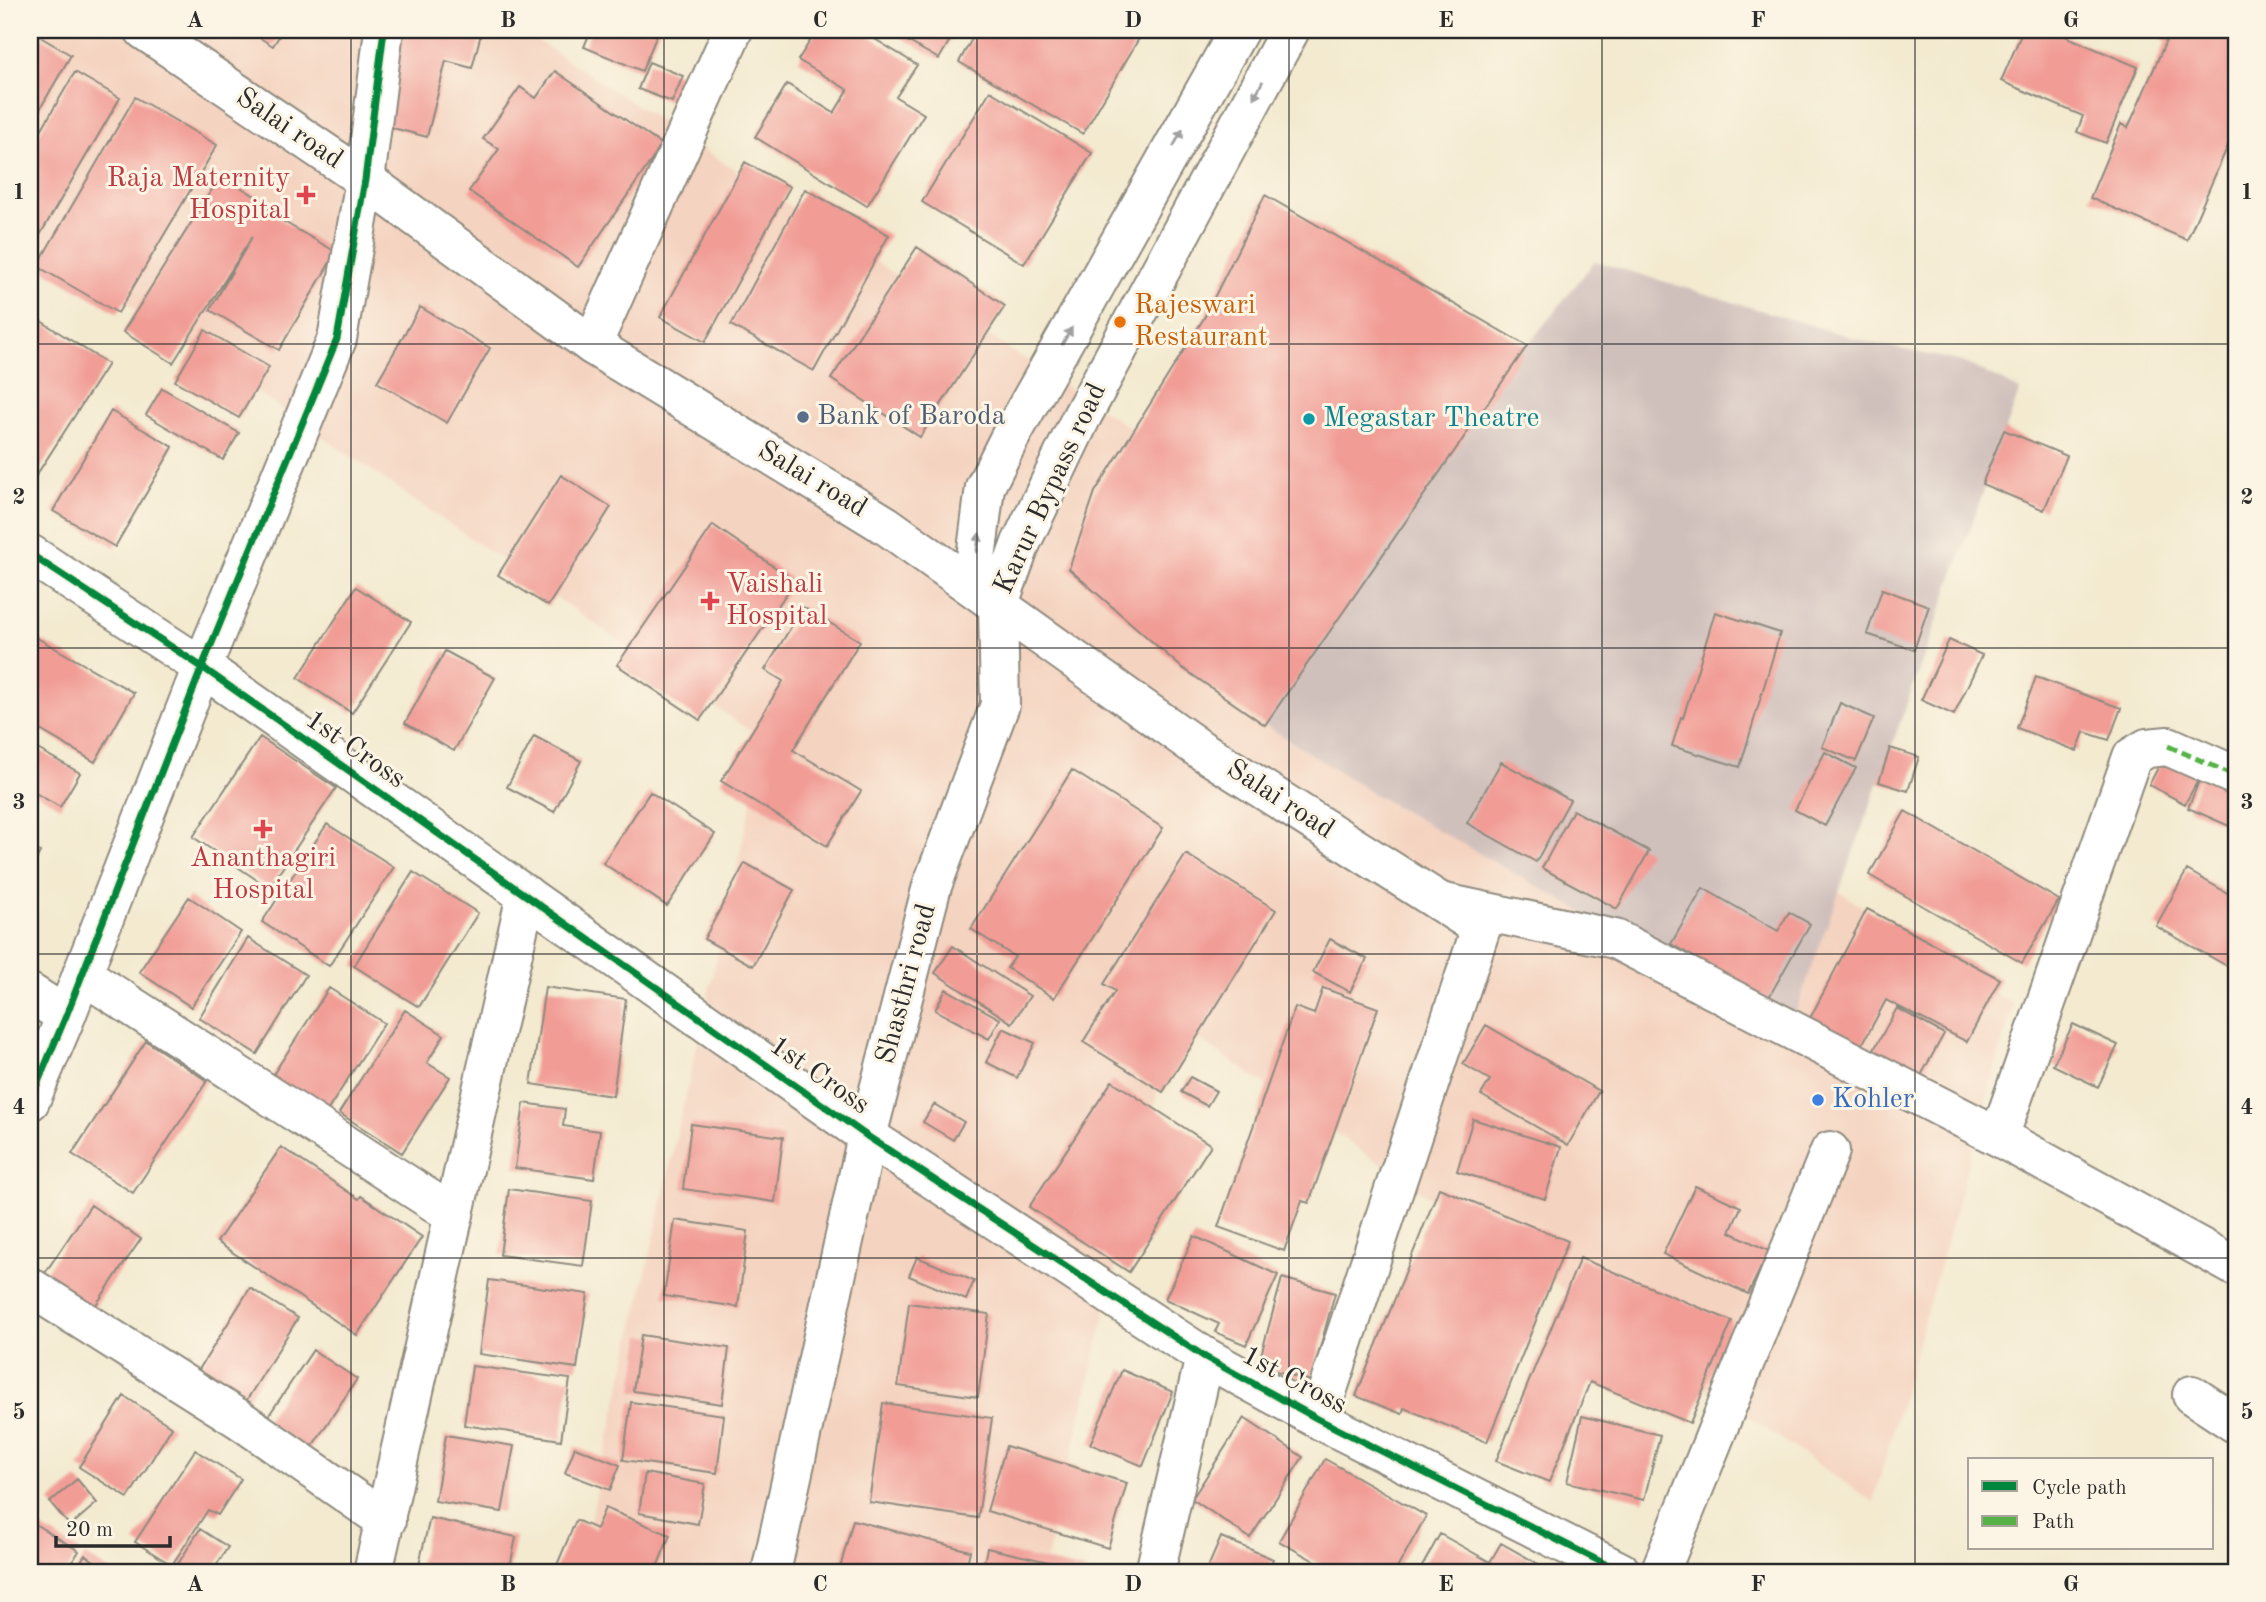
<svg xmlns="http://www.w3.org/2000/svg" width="2266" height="1602" viewBox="0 0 2266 1602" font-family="'Old Standard TT',serif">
	<rect width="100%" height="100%" fill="#fcf5e5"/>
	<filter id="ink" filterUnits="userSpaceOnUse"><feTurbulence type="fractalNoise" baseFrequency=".0143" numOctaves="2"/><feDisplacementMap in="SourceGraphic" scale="14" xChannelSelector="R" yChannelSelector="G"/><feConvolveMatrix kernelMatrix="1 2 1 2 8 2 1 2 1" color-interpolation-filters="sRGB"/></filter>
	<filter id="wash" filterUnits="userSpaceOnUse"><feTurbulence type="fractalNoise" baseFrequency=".00686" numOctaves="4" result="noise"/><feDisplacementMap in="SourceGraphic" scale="28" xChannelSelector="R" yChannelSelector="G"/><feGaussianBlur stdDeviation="1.57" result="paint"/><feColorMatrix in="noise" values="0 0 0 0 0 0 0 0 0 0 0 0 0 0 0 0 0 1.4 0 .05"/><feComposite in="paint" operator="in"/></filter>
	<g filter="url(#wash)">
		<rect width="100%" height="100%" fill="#f3ead0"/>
		<!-- built -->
		<path fill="#f4d3c0" d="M30,30H521L2013,1005L1873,1502L1174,1022L1044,1572H579L765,741L30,236Z"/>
		<!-- industrial -->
		<path fill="#d0c0bc" d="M1595,261L1867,342L1963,362L2020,390L1792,1022L1574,907L1374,794L1265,725L1527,346Z"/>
		<g id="blocks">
			<!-- building -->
			<path fill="#f19d96" d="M247,30H283L273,46Z
				M398,30H482L472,68L446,61L427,137L374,123Z
				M591,30H659L642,71L584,47Z
				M817,30H860L917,65L896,97L924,114L867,206L755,137L787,84L834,113L848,90L798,60Z
				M888,30H956L939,59Z
				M977,30H1144L1083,134L959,62Z
				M2023,30H2051L2138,67L2106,143L2077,132L2083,116L2001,81Z
				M2162,30H2236V127L2187,240L2090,198L2121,124L2128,128L2166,41L2159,37Z
				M30,31L71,55L30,126Z
				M649,62L683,76L672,102L638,89Z
				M555,71L662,145L578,267L469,191L499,149L483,139L520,87L536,98Z
				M75,72L120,98L30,252V149Z
				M990,91L1092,153L1024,264L922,202Z
				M135,97L217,145L118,313L37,266Z
				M745,162L790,187L705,342L660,317Z
				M221,175L271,206L267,212L336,252L279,350L210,310L252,237L173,363L123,332Z
				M805,189L889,235L814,371L731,325Z
				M1265,195L1527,346L1265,725L1181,667L1069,569L1095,492L1204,318Z
				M917,247L1005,306L920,437L831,379Z
				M420,307L490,348L447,423L377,382Z
				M30,314L108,364L30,485Z
				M205,330L269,367L239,418L175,381Z
				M162,388L239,433L223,460L146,415Z
				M111,411L173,447L115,547L53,511Z
				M2004,430L2067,456L2044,510L1982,484Z
				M561,475L611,507L548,606L498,575Z
				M713,525L795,581L700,720L617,665Z
				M356,587L411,622L352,713L298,678Z
				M1882,589L1929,606L1914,650L1867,634Z
				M803,607L860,641L793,750L861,791L827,846L721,781L783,681L765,670Z
				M1715,612L1780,633L1740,767L1672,746L1681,717L1683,718Z
				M30,634L134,693L95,762L30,724Z
				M1949,640L1982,655L1954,715L1921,700Z
				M445,651L495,678L454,751L405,723Z
				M2036,677L2121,708L2109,740L2084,732L2077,751L2017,728Z
				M1840,703L1874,718L1856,761L1822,747Z
				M534,736L581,761L554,812L507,787Z
				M260,737L336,788L269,888L193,837Z
				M34,747L80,773L60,807L30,790V754Z
				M1890,748L1919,757L1908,791L1879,782Z
				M1825,752L1856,768L1825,826L1795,810Z
				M2164,756L2201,775L2185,804L2149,785Z
				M1501,762L1570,800L1536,862L1467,823Z
				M1072,770L1163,828L1054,998L1007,968L1015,957L971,929Z
				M2201,776L2236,791V829L2188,808Z
				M650,792L715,834L667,906L603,863Z
				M1573,810L1649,851L1617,909L1542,868Z
				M1905,811L2059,900L2022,963L1869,875Z
				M327,824L394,867L329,966L262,922Z
				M30,846L40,852L30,871Z
				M1186,854L1276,910L1163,1092L1083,1042L1115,991L1104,984Z
				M745,863L794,890L753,966L704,939Z
				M2187,870L2236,898V971L2156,926Z
				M413,872L478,913L419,1007L354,966Z
				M1703,888L1778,931L1789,912L1810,924L1768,999L1671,944Z
				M189,897L241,932L191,1007L139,972Z
				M1867,909L2000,979L1967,1042L1886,1000L1861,1047L1809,1020Z
				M248,938L306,975L257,1054L199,1018Z
				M1330,939L1367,959L1350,992L1313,972Z
				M953,946L1030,996L1012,1023L935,973Z
				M545,987L626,999L613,1096L531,1084Z
				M329,988L384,1023L320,1122L265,1087Z
				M1323,988L1378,1008L1309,1203L1302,1201L1284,1251L1218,1227L1295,1007L1314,1014Z
				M946,989L1000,1019L989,1039L935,1010Z
				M1897,1008L1944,1034L1919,1079L1872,1053Z
				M405,1010L444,1035L427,1063L450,1077L402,1153L339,1113Z
				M2073,1024L2118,1045L2098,1087L2053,1065Z
				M1486,1025L1599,1091L1568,1145L1481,1095L1490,1080L1463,1064Z
				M1003,1028L1035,1043L1017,1078L986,1062Z
				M146,1041L207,1081L133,1193L72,1154Z
				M1190,1077L1216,1091L1207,1106L1181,1092Z
				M1112,1081L1211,1145L1129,1272L1029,1207Z
				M524,1103L565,1109L563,1126L600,1131L594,1179L515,1168Z
				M934,1104L964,1122L953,1140L923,1122Z
				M1473,1119L1561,1147L1545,1199L1457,1171Z
				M691,1124L783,1137L775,1202L683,1189Z
				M281,1147L359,1199L361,1196L422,1237L357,1335L217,1242Z
				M1695,1186L1741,1207L1730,1232L1769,1251L1748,1294L1663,1254Z
				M1439,1188L1568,1241L1487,1442L1404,1408L1402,1414L1356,1396Z
				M509,1189L592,1201L583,1266L500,1255Z
				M91,1205L141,1239L93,1309L43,1276Z
				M675,1220L748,1231L738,1307L664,1296Z
				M1194,1236L1278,1275L1246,1345L1215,1332L1219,1324L1165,1299Z
				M917,1257L974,1281L966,1300L909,1276Z
				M1580,1258L1732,1321L1690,1423L1590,1382L1549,1482L1496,1461Z
				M1282,1278L1335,1293L1311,1381L1258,1366Z
				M489,1280L588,1294L577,1368L479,1354Z
				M250,1288L298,1318L243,1406L195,1376Z
				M909,1303L989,1314L978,1397L898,1386Z
				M641,1335L729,1348L722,1404L633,1391Z
				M313,1350L357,1379L309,1451L265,1421Z
				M472,1366L570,1379L561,1440L464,1425Z
				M1122,1370L1173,1392L1143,1466L1090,1444Z
				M124,1396L172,1427L128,1498L79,1467Z
				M631,1402L724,1415L717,1473L623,1460Z
				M883,1403L992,1418L978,1518L869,1502Z
				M1582,1416L1660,1435L1644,1500L1567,1482Z
				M1244,1418L1303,1457L1250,1538L1192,1499Z
				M446,1435L514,1446L502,1512L435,1501Z
				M1006,1446L1127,1483L1108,1548L987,1511Z
				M575,1447L620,1465L610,1490L565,1473Z
				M195,1450L241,1479L218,1515L208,1510L172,1565L135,1542Z
				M1325,1459L1426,1516L1395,1572H1334L1279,1541Z
				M645,1473L705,1484L698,1524L639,1513Z
				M77,1479L97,1503L70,1526L50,1502Z
				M605,1508L670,1535L655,1572H554L576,1520L596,1529Z
				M430,1518L516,1537L509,1572H417Z
				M853,1520L970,1551L965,1572H839Z
				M30,1521L79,1551L66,1572H30Z
				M200,1529L228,1547L212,1572H190L178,1564Z
				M1440,1534L1490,1562L1501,1543L1542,1566L1538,1572H1419Z
				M1221,1537L1273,1559L1267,1572H1206Z
				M987,1548L1088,1571V1572H982Z
				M85,1555L111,1572H74Z"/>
		</g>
	</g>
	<g filter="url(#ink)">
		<use href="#blocks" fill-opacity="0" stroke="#8f8a7e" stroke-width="2"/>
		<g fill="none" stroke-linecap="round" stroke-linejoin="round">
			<!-- minor casing -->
			<g stroke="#8f8a7e" stroke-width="42">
				<path id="minor" d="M592,345L733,30
					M30,554L202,667L867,1136L1205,1357L1318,1419L1621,1572
					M1440,902L1615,939L1999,1137L2236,1267
					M82,974L454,1215
					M30,993L66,1016
					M30,1101L66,1016L202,667L337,339L365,180L384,30
					M1999,1137L2132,757L2147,748L2168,746L2236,776
					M30,1287L239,1419L386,1521
					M1318,1419L1481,928
					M373,1572L526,895
					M1155,1572L1205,1357
					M1660,1572L1830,1151"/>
			</g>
			<!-- major casing -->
			<g stroke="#8f8a7e" stroke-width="42">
				<path id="major" d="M144,30L365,180L592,345L887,526L1201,750L1481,928
					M997,604L976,558L985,487L1009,439L1239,30
					M2192,1395L2236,1424
					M771,1572L867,1136L932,886L1000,705L998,606L1021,543L1081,418L1290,30"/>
			</g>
			<!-- minor -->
			<use href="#minor" stroke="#fff" stroke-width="38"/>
			<!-- major -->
			<use href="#major" stroke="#fff" stroke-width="38"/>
			<!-- quiet -->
			<path stroke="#56b246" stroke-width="5" stroke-dasharray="10 5" stroke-linecap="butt" d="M2168,746L2236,776"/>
			<!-- cycleway casing -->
			<g stroke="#fcf5e5" stroke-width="11">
				<path id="cycleway" d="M30,554L202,667L867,1136L1205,1357L1318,1419L1621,1572
					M30,1101L66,1016L202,667L337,339L365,180L384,30"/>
			</g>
			<!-- cycleway -->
			<use href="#cycleway" stroke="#00873e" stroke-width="7"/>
		</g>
		<!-- one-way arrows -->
		<defs><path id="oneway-solid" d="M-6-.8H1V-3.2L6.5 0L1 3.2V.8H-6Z" transform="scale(1.75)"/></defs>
		<g fill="#a0a0a0">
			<use href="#oneway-solid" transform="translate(1258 90) rotate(118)"/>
			<use href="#oneway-solid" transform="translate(1178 138) rotate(-61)"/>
			<use href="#oneway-solid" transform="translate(1067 336) rotate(-60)"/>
			<use href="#oneway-solid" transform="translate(978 543) rotate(-82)"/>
		</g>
	</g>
	<!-- grid -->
	<path fill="none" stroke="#2b2b2b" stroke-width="2" stroke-opacity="0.55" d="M351,30V1572M664,30V1572M977,30V1572M1289,30V1572M1602,30V1572M1915,30V1572M30,344H2236M30,648H2236M30,954H2236M30,1258H2236"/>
	<!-- markers -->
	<g fill="#e0444e" stroke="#fcf5e5" stroke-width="2.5">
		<path d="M302.5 184.5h7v7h7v7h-7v7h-7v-7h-7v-7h7z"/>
		<path d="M706.5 590.5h7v7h7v7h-7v7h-7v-7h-7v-7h7z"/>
		<path d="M259.5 818.5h7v7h7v7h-7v7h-7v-7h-7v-7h7z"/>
	</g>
	<circle fill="#e8710a" stroke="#fcf5e5" stroke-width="2.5" cx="1120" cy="322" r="7"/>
	<circle fill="#5c6f8a" stroke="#fcf5e5" stroke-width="2.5" cx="803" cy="417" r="7"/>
	<circle fill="#0f9aa8" stroke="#fcf5e5" stroke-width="2.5" cx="1309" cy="419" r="7"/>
	<circle fill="#3f7fe0" stroke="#fcf5e5" stroke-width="2.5" cx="1818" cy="1100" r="7"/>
	<g text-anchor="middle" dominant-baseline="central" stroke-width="6" stroke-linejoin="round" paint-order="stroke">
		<!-- street labels -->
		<g font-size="28" fill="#2b2b2b" stroke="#fcf5e5">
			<text transform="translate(289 129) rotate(34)">Salai road</text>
			<text transform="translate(812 480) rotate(31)">Salai road</text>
			<text transform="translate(1051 489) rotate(-65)">Karur Bypass road</text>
			<text transform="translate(355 750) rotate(35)">1st Cross</text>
			<text transform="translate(1280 800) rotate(33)">Salai road</text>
			<text transform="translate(907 984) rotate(-75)">Shasthri road</text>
			<text transform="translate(819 1076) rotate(35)">1st Cross</text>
			<text transform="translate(1294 1381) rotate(28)">1st Cross</text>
		</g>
		<!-- health labels -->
		<g font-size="28" fill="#be3a42" stroke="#fcf5e5" text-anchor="end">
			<text x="290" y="179">Raja Maternity<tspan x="290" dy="32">Hospital</tspan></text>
			<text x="726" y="585" text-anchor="start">Vaishali<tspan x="726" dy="32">Hospital</tspan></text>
			<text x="263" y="859" text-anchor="middle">Ananthagiri<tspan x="263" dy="32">Hospital</tspan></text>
		</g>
		<!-- food labels -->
		<g font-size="28" fill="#c56008" stroke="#fcf5e5" text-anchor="start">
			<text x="1134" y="306">Rajeswari<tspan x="1134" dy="32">Restaurant</tspan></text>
		</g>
		<!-- service labels -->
		<g font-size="28" fill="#4e5e75" stroke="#fcf5e5" text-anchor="start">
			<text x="817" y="417">Bank of Baroda</text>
		</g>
		<!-- culture labels -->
		<g font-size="28" fill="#0d838f" stroke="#fcf5e5" text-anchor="start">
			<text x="1323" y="419">Megastar Theatre</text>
		</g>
		<!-- shop labels -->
		<g font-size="28" fill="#366cbe" stroke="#fcf5e5" text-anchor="start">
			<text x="1832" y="1100">Kohler</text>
		</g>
	</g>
	<!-- margin -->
	<rect width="2266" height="1602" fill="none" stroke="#fcf5e5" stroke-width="77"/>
	<!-- legend -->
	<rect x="1968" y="1458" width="245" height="91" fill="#fcf5e5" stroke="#a8a49b" stroke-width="2"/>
	<rect x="1982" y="1481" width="35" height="10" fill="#00873e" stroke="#a8a49b" stroke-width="2"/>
	<text x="2032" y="1494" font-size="21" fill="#2b2b2b">Cycle path</text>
	<rect x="1982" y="1516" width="35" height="10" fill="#56b246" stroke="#a8a49b" stroke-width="2"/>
	<text x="2032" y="1528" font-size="21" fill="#2b2b2b">Path</text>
	<!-- scale -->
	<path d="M56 1536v10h114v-10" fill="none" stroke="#2b2b2b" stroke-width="3.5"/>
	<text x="66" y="1536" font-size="21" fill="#2b2b2b" stroke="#fcf5e5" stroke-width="5" paint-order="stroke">20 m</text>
	<rect x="38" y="38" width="2190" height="1526" fill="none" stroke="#2b2b2b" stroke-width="2.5"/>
	<g font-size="23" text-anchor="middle" font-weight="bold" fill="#2b2b2b">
		<text x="195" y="27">A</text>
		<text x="508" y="27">B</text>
		<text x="820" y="27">C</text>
		<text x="1133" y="27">D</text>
		<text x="1446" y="27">E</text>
		<text x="1758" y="27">F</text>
		<text x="2071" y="27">G</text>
		<text x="19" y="199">1</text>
		<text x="2247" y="199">1</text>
		<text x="19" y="504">2</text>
		<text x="2247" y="504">2</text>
		<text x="19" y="809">3</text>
		<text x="2247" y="809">3</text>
		<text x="19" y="1114">4</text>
		<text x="2247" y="1114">4</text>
		<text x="19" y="1419">5</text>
		<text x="2247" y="1419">5</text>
		<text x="195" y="1591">A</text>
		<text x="508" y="1591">B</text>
		<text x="820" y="1591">C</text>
		<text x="1133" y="1591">D</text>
		<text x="1446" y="1591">E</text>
		<text x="1758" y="1591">F</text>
		<text x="2071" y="1591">G</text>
	</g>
</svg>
